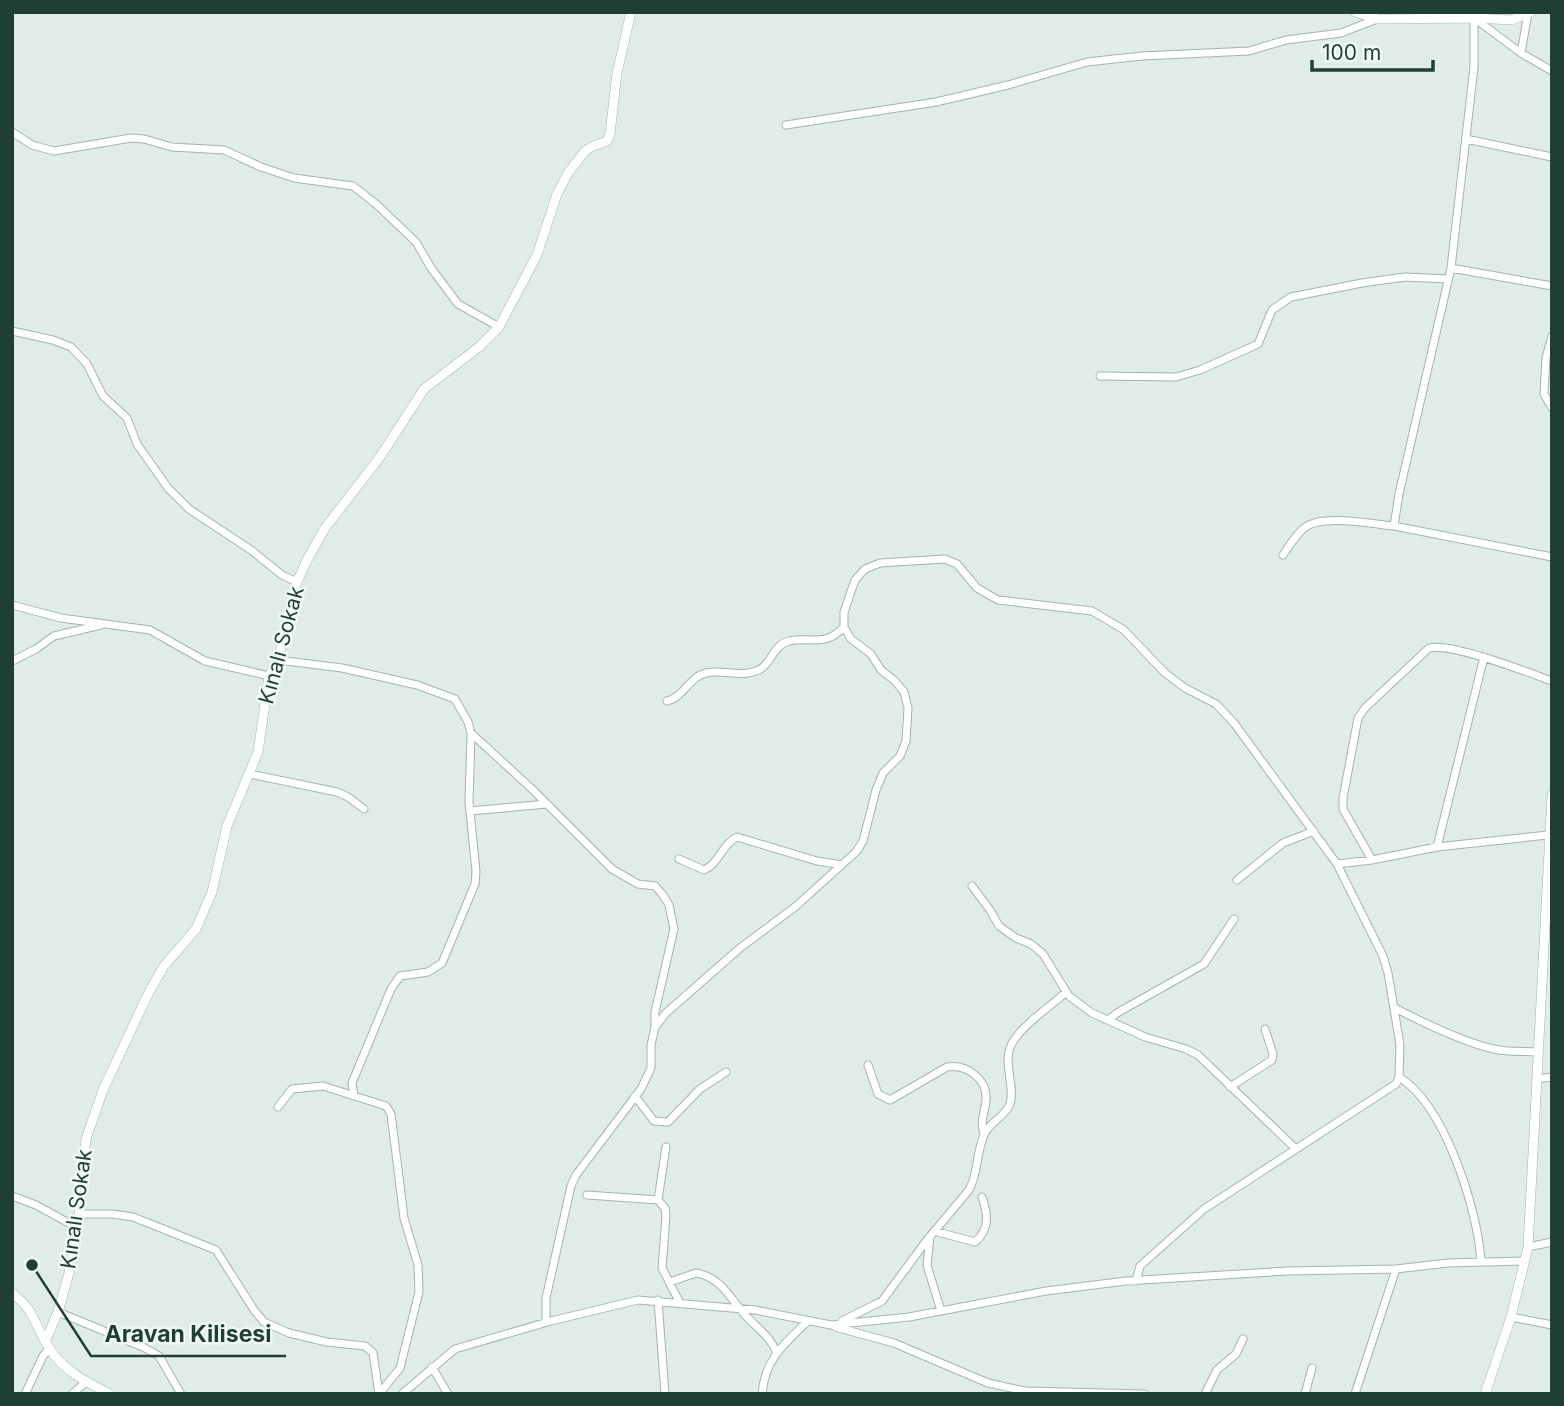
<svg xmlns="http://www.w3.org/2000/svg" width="1564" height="1406" viewBox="0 0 1564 1406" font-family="Inter,sans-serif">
	<rect width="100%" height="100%" fill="#e0ede6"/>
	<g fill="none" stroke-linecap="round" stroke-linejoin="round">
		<!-- minor casing -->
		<g stroke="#a2b5ad" stroke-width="9">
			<path id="minor" d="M1474,18V67L1451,268L1399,494L1394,526L1552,557
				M1474,18L1521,53L1552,71
				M1521,53L1528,13
				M786,125L936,102L1008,85L1087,62L1142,56L1249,51L1286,40L1341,33L1377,19
				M12,132L32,145L54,151L131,138L144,139L172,147L224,150L261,167L294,178L353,186L376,204L416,242L431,268L458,304L499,327
				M1466,139L1552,157
				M1451,268L1552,286
				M12,331L53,340L71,347L87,364L103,396L127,418L137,444L168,488L189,509L251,550L282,575L297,582
				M1552,336L1546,358L1544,394L1552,408
				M1100,376L1176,377L1200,370L1258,344L1272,310L1291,297L1362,283L1405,277L1448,279
				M1283,555C1289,546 1295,536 1303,529C1320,513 1372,524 1394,526
				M12,605L61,618L150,630L205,661L269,676
				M278,660L342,668L417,685L455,699L468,722L471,733L469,802L476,871L475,884L442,963L428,972L400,976L391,989L352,1083L354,1096
				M12,661L36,649L54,636L101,625
				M667,701C684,697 689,677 706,673C724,669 741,678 759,670C772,663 773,645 789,641C814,636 823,648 844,627
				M471,733L532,789L612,869L638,884L655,886L663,895L669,905L674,929L655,1012V1026
				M250,774L337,792L348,797L364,809
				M470,811L547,804
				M1437,847L1484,657
				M679,859L704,870C719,864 722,844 737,837L817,861L842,865
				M1372,860L1343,809V798L1358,718L1365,708L1429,648C1450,642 1527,672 1552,681
				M1237,880L1283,843L1314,831
				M972,886L990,910L999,926L1016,938L1031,944L1043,954L1069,996L1092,1013L1145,1037L1186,1049L1198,1055L1296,1149
				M1395,1008C1422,1022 1469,1045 1499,1050C1511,1052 1525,1051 1538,1052
				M1108,1020L1117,1013L1204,964L1234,919
				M868,1065L878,1094L890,1100L947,1067C967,1064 988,1079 986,1101C984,1114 980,1122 984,1134
				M1399,1077C1445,1105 1478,1210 1481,1262
				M1536,1079L1552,1077
				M1230,1087L1272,1060L1273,1054L1265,1029
				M635,1096L654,1121L668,1122L700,1089L726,1072
				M278,1107L292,1089L323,1086L386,1106L391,1114L404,1218L418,1265L419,1292L400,1368L379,1394
				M587,1195L658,1200L665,1208L666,1216L662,1268L680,1303
				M12,1196L36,1205L78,1228
				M658,1200L666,1147
				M80,1214H112L133,1217L216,1250L254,1310L264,1322L289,1333L327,1342L365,1346L373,1353L379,1394
				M934,1231L975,1242C990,1229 988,1215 982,1197
				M930,1237L927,1265L941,1311
				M1528,1247L1552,1242
				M1136,1281L1140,1266L1204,1209L1396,1084L1399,1077L1400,1045L1388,973L1383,956L1337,864
				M670,1282L696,1273C721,1277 730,1298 745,1315C758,1329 770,1336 777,1353
				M658,1300L665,1394
				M58,1312L143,1347L159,1356L181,1394
				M1511,1317L1552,1325
				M842,1321L882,1301L927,1240L969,1190C979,1172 976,1150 985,1133C991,1121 1005,1117 1010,1104C1016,1084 1000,1060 1014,1040C1026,1022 1050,1007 1066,992
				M546,1322V1298L571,1186L576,1175L641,1089L651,1068V1045L655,1027L666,1013L740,948L795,907L856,852L863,841L876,790L883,773L900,756L906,741L908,708L904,692L895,681L881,670L871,654L851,639L844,627V612L855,580L865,569L880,563L945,559L957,564L977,588L998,600L1092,611L1124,630L1165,673L1185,688L1216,704L1234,723L1337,864L1372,860L1437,847L1548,835
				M835,1327L894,1343L988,1383L1025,1391L1145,1394
				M432,1367L448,1394
				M25,1394L43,1356L49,1349
				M72,1394L86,1382
				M402,1394L455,1349L551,1321L638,1300L755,1310L831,1325L909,1317L1046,1291L1126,1281L1287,1271L1396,1269L1448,1263L1525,1261
				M762,1394C765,1359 784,1344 807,1322
				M1205,1394L1217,1370L1236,1354L1243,1339
				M1305,1394L1312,1368
				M1355,1394L1396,1269"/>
		</g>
		<!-- tertiary casing -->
		<g stroke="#a2b5ad" stroke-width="10">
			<path id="tertiary" d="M1355,12L1378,19L1474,18L1512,20L1531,12
				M12,1293C35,1311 33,1321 46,1343C60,1369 84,1381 110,1394
				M45,1342L58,1312L71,1266L78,1228L86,1139L103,1090L149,992L164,966L196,929L212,892L227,826L258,752L269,676L278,660L297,582L306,562L325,528L380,457L424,389L479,347L499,327L537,255L557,194L568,173L585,151L593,146L607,141L610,134L617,73L631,12
				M1485,1394L1511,1317L1528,1247L1552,795"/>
		</g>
		<!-- minor -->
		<use href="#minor" stroke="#fff" stroke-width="7"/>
		<!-- tertiary -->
		<use href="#tertiary" stroke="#fff" stroke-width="9"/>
	</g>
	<g text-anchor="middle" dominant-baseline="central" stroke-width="5" stroke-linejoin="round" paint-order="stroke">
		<!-- street labels -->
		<g font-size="21" fill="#1f3f33" stroke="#f1f9f4">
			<text transform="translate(281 645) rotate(-75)">Kınalı Sokak</text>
			<text transform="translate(76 1209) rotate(-82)">Kınalı Sokak</text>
		</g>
	</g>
	<!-- callouts -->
	<path fill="none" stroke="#1f3f33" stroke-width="2.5" d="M32 1265L91 1356H286"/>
	<circle fill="#1f3f33" stroke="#f1f9f4" stroke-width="2.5" cx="32" cy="1265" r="7"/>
	<g font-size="23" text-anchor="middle" font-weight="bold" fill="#1f3f33" stroke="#f1f9f4" stroke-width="5" stroke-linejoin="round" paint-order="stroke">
		<text x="188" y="1342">Aravan Kilisesi</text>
	</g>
	<!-- border -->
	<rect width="1564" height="1406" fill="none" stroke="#1f3f33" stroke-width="28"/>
	<!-- scale -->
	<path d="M1312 60v10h121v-10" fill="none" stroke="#1f3f33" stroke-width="3.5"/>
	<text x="1322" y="60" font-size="21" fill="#1f3f33" stroke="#f1f9f4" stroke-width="5" paint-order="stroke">100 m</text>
</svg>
